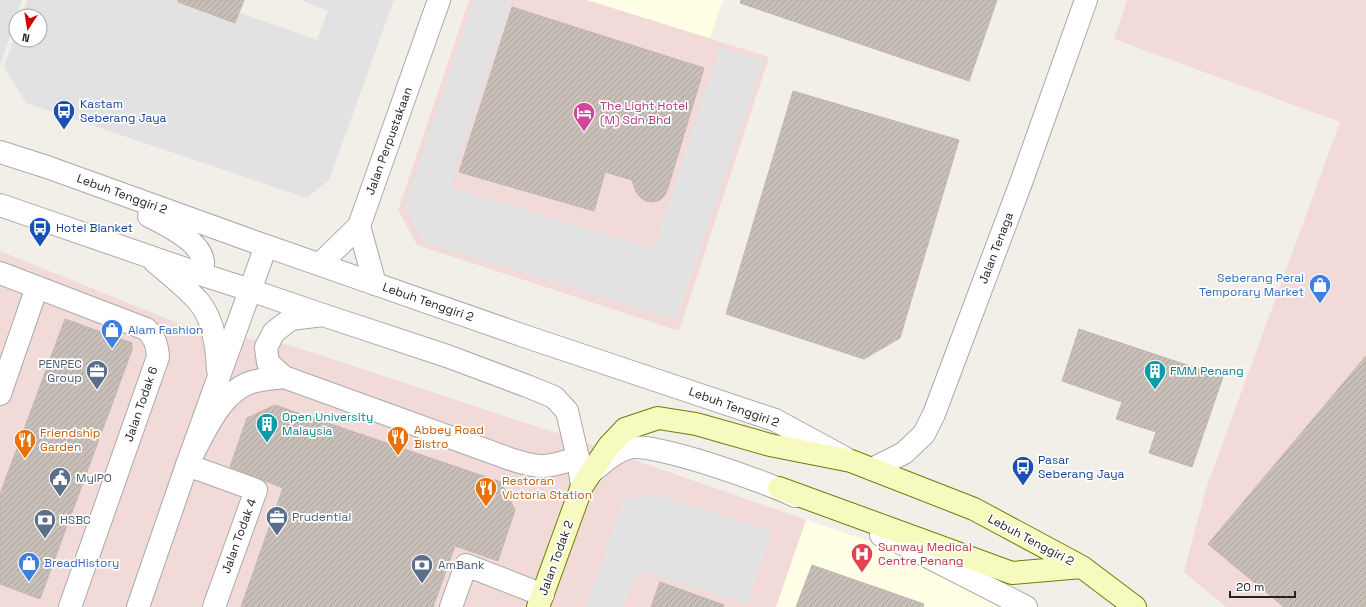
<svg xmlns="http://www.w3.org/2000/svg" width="1366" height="607" viewBox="0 0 1366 607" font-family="'Space Grotesk',sans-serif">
	<defs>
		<pattern id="building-hatch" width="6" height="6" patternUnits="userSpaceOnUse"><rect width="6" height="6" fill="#c7bfb8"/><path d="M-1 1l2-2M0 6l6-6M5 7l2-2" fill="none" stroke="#aba49e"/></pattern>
	</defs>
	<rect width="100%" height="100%" fill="#f2efe9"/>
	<!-- commercial -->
	<path fill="#f2dad9" d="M469,0H587L769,57L679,331L417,245L398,210Z
		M1127,0H1366V607H1226L1184,572L1206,489L1340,122L1114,39Z
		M0,251L195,330L289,345L554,432L806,520L870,541L1004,607H0Z"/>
	<!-- education -->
	<path fill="#ffffe5" d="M587,0H723L710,38Z
		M806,520L870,541L1004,607H776Z"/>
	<!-- parking -->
	<path fill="#e2e2e2" d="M0,0H22L0,66Z
		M27,0H203L317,40L328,11L301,0H394L329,180L307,198L26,103L4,67L16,32V40H40V16H22Z
		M474,0H512L450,187L654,249L720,47L764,61L676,320L424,242L404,207Z
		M655,494L772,531L747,604L638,570L623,607H586L623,500Z"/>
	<!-- building -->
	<path fill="url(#building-hatch)" stroke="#c4b6ab" d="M178,0H244L235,23L178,2Z
		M741,0H997L969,81L740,3Z
		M512,7L704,68L668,188L665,195L660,200L654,202L646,201L641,198L636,192L632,180L605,172L594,211L459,172Z
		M793,91L959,140L900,338L864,359L726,314Z
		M65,319L132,343V350L40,599L0,584V494Z
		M1079,329L1223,377L1192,467L1149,453L1156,432L1116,419L1122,402L1062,381Z
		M1366,356V607H1284L1208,544Z
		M275,405L501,482L515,510L498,561L455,546L433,607H241L283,488L230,467L247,418Z
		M812,565L924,604L923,607H796Z
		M660,582L724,605L723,607H651Z"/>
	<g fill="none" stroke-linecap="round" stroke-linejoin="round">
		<!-- minor casing -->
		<g stroke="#a9a9a9" stroke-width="24">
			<path id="minor" d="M320,264L359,226
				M0,273L146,329C155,337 157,345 158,357L70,607
				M375,284L359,226L439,0
				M284,377L268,363L266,347L274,332L291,319L323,315
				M0,394L37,287
				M872,469L904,453L924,434L934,414L1022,180L1086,0
				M594,470C604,462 615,451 628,448C652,441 769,483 795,496
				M881,535L905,545L1026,607
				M214,607L256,490L187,465C203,436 221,388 256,381C265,379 275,378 284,377L510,459C521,462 533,467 544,466C556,465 567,461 578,458
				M451,607L466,565L543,595"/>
		</g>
		<!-- tertiary casing -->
		<g stroke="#a9a9a9" stroke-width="24">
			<path id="tertiary" d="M0,152L47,167L255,242L527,337L775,420L845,458
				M0,205L200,274L250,290L323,315L447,356L527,386L554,397L567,411L578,458L582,486
				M149,216C165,224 205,243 203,265C203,268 201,271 200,274
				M155,262C169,274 187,288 199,302C214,320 217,347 218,370
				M138,607L187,465L266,246"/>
		</g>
		<!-- secondary casing -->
		<g stroke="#707d05" stroke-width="24">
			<path id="secondary" d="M779,488L1012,573L1082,567
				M538,607L582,486L609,446L625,429L658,418L696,424L770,445L851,461L974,509L1082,567L1135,607"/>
		</g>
		<!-- minor -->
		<use href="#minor" stroke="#fff" stroke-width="22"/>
		<!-- tertiary -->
		<use href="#tertiary" stroke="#fff" stroke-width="22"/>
		<!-- secondary -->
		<use href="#secondary" stroke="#f7fabf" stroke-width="22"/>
	</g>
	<!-- icons -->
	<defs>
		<g id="bus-pin" transform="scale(1.15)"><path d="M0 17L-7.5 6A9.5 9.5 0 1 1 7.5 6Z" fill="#1a4fb4" stroke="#fff"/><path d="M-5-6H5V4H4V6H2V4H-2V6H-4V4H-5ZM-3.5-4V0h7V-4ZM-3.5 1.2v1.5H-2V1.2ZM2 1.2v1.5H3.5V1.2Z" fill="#fff"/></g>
		<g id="hotel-pin" transform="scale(1.15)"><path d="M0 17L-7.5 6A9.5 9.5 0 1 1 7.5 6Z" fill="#d1479c" stroke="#fff"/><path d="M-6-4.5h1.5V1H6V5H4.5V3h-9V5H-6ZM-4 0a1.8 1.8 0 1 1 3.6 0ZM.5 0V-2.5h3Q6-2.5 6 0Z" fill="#fff"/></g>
		<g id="shop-pin" transform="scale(1.15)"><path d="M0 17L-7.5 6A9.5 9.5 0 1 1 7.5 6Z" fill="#3f7fe0" stroke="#fff"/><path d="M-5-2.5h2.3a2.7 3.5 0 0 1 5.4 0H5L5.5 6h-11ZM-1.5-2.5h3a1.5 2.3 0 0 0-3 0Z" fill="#fff"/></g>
		<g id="office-pin" transform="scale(1.15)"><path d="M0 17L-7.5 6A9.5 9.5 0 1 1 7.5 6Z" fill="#5c6f8a" stroke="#fff"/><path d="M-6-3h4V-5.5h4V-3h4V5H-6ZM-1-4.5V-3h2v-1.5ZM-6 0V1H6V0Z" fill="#fff"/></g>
		<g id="building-pin" transform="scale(1.15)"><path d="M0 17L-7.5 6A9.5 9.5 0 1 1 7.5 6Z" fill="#0f9aa8" stroke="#fff"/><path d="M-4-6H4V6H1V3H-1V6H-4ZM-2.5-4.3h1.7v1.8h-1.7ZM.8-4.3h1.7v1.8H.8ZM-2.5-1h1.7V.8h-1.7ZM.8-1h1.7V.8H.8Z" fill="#fff"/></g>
		<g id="restaurant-pin" transform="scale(1.15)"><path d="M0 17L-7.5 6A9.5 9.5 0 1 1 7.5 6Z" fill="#e8710a" stroke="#fff"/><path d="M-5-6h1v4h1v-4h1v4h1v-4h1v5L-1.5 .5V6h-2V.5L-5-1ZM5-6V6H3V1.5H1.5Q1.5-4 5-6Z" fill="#fff"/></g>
		<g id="civic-pin" transform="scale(1.15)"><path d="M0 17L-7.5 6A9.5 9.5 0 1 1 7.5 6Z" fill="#5c6f8a" stroke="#fff"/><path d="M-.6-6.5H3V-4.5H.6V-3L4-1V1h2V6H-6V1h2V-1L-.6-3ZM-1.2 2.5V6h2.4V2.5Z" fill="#fff"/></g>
		<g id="bank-pin" transform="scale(1.15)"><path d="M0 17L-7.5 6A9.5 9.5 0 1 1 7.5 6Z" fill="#5c6f8a" stroke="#fff"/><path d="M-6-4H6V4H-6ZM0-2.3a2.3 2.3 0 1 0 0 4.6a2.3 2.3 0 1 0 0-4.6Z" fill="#fff"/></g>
		<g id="hospital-pin" transform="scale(1.15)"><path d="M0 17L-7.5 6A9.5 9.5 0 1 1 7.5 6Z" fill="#e0444e" stroke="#fff"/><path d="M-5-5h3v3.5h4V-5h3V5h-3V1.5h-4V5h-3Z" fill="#fff"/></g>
	</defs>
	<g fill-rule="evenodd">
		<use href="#bus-pin" x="64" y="111"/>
		<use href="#hotel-pin" x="584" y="113"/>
		<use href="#bus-pin" x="40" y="228"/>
		<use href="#shop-pin" x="1320" y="285"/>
		<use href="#shop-pin" x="112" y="330"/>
		<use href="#office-pin" x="97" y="371"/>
		<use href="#building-pin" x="1155" y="371"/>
		<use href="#building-pin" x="267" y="424"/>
		<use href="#restaurant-pin" x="398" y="437"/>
		<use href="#restaurant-pin" x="25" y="440"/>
		<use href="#bus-pin" x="1023" y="467"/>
		<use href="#civic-pin" x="60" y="478"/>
		<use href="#restaurant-pin" x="486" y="488"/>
		<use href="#office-pin" x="277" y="517"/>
		<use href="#bank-pin" x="45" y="520"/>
		<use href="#hospital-pin" x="862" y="554"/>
		<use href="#shop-pin" x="29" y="563"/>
		<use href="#bank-pin" x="422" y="565"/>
	</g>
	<g text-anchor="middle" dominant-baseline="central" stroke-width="3.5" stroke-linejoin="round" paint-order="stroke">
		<!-- transit labels -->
		<g font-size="12" fill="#164399" stroke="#fff" text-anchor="start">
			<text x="80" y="104">Kastam<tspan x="80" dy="14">Seberang Jaya</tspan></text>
			<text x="56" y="228">Hotel Blanket</text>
			<text x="1038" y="460">Pasar<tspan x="1038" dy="14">Seberang Jaya</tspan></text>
		</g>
		<!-- hotel labels -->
		<g font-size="12" fill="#b23c85" stroke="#fff" text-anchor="start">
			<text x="600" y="106">The Light Hotel<tspan x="600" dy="14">(M) Sdn Bhd</tspan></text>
		</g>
		<!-- street labels -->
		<g font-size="12" fill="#222" stroke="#fff">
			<text transform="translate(389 141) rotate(-70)">Jalan Perpustakaan</text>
			<text transform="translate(122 194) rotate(20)">Lebuh Tenggiri 2</text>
			<text transform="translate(996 248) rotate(-69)">Jalan Tenaga</text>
			<text transform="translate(428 302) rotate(19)">Lebuh Tenggiri 2</text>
			<text transform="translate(141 404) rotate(-71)">Jalan Todak 6</text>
			<text transform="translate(734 407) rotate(20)">Lebuh Tenggiri 2</text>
			<text transform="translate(239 536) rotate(-70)">Jalan Todak 4</text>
			<text transform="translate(1031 540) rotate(28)">Lebuh Tenggiri 2</text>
			<text transform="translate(556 558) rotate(-70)">Jalan Todak 2</text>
		</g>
		<!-- shop labels -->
		<g font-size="12" fill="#366cbe" stroke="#fff" text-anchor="start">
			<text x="1304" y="278" text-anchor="end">Seberang Perai<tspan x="1304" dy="14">Temporary Market</tspan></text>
			<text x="128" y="330">Alam Fashion</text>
			<text x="44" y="563">BreadHistory</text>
		</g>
		<!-- service labels -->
		<g font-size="12" fill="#4e5e75" stroke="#fff" text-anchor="start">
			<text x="82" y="364" text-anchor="end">PENPEC<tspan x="82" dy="14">Group</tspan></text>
			<text x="76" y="478">MyIPO</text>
			<text x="292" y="517">Prudential</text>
			<text x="60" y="520">HSBC</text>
			<text x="438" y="565">AmBank</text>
		</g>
		<!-- culture labels -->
		<g font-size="12" fill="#0d838f" stroke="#fff" text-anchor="start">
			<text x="1170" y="371">FMM Penang</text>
			<text x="282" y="417">Open University<tspan x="282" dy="14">Malaysia</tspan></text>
		</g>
		<!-- food labels -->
		<g font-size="12" fill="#c56008" stroke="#fff" text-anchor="start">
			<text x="414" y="430">Abbey Road<tspan x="414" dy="14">Bistro</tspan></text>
			<text x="40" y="433">Friendship<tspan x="40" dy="14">Garden</tspan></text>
			<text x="502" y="481">Restoran<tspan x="502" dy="14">Victoria Station</tspan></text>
		</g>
		<!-- health labels -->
		<g font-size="12" fill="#be3a42" stroke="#fff" text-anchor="start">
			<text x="878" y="547">Sunway Medical<tspan x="878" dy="14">Centre Penang</tspan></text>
		</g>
	</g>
	<!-- north arrow -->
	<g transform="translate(28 28) rotate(192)"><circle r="19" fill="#ffffff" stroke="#a7a7a7"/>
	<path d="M0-3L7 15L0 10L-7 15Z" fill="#d40000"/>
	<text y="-6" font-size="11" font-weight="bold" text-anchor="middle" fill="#222222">N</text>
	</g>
	<!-- scale -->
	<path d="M1230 591v6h65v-6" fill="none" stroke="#222222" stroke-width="2"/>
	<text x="1236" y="591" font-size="12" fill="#222222" stroke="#ffffff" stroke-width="3" paint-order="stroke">20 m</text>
</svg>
